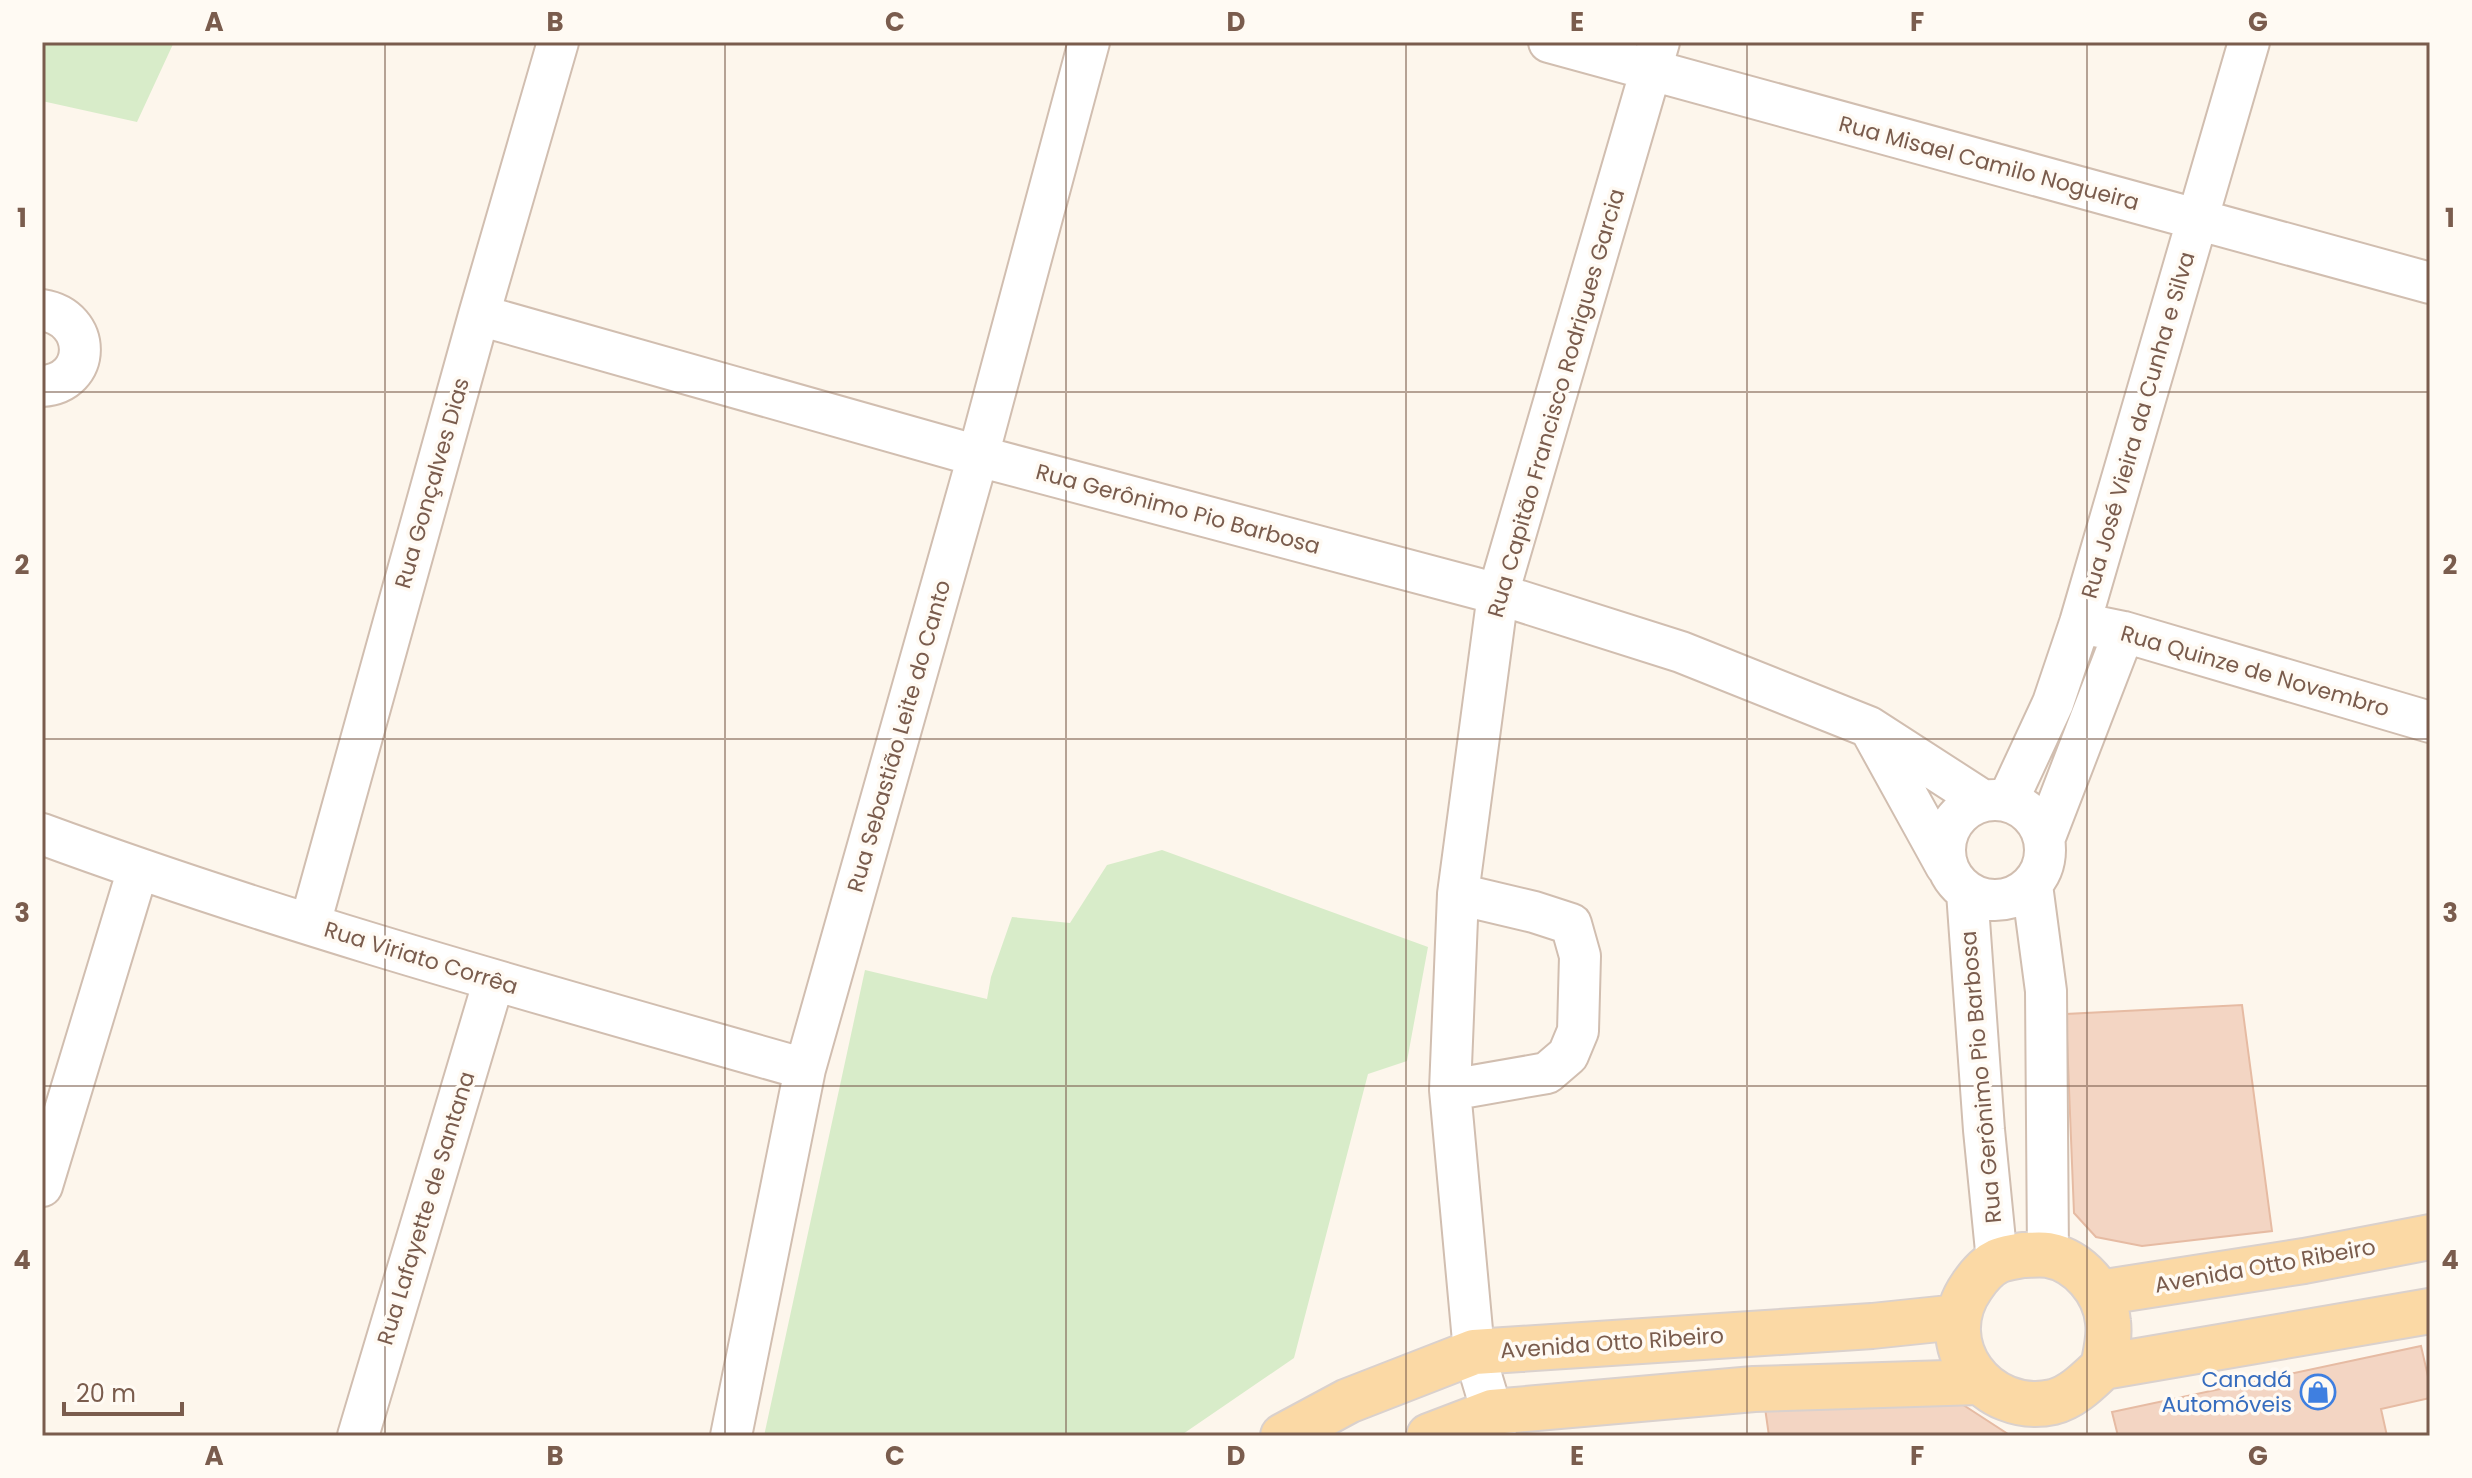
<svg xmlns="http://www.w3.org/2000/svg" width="2472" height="1478" viewBox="0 0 2472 1478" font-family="Poppins,sans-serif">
	<rect width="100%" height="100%" fill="#fdf6ec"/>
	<!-- green -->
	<path fill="#d8ecc9" d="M42,42H174L137,122L42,101Z
		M1162,850L1428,947L1407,1061L1368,1074L1294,1358L1180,1436H764L865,970L987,999L991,977L1012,917L1070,923L1107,865Z"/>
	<!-- building -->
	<path fill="#f3d5c3" stroke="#e6bba3" stroke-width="2" d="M2242,1005L2272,1231L2142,1246L2096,1237L2074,1213L2066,1014Z
		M2421,1346L2430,1385V1398L2381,1409L2387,1436H2118L2112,1412Z
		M1951,1397L2011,1436H1769L1765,1408Z"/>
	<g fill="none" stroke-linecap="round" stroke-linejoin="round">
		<!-- minor casing -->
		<g stroke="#d1beb0" stroke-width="44">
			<path id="minor" d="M1549,42L2430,283
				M42,310C93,318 92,383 42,386
				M479,315L978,456L1498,594L1681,652L1869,727L1982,800
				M2080,623L2124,632L2430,722
				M1871,730L1946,866
				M1945 850a50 50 0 1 1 100 0a50 50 0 1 1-100 0Z
				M2008,800L2053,703L2080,623L2249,42
				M42,834C292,926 549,996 805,1069
				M2045,837L2124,632
				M2032,885L2046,991L2048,1255
				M1967,892L1984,1130L1997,1261
				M310,924L479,315L558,42
				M1450,1090L1547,1073L1568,1055L1578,1031L1580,956L1571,924L1534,912L1458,894
				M42,1186L138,869
				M358,1436L494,980
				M731,1436L805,1069L978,456L1089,42
				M1496,1436L1492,1412L1474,1352L1450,1090L1458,894L1498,594L1659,42"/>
		</g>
		<!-- major casing -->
		<g stroke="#dad1cd" stroke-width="48">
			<path id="major" d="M2022,1255C2030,1255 2040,1254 2048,1255C2080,1261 2105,1291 2108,1322C2110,1337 2106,1352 2103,1367C2089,1380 2073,1397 2053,1402C1986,1417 1931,1344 1972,1286C1978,1277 1987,1266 1998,1261C2005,1258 2014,1257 2022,1255Z
				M2099,1293L2304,1261L2430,1237
				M2103,1367L2430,1311
				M1283,1436L1348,1401L1474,1352L1872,1326L1958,1317
				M1429,1436L1492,1412L1754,1389L1979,1382"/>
		</g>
		<!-- minor -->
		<use href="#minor" stroke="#fff" stroke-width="40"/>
		<!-- major -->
		<use href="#major" stroke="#fbd9a5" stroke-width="44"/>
	</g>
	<!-- grid -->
	<path fill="none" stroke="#7a5c4d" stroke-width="2" stroke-opacity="0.55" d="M385,42V1436M725,42V1436M1066,42V1436M1406,42V1436M1747,42V1436M2087,42V1436M42,392H2430M42,739H2430M42,1086H2430"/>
	<!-- icons -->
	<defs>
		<g id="shop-ring" transform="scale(1.8)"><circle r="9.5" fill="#fffaf3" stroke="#3f7fe0" stroke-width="1.5"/><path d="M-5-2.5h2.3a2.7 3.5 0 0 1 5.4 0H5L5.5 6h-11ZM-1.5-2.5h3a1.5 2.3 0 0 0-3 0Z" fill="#3f7fe0"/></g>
	</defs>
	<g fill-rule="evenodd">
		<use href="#shop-ring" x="2318" y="1392"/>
	</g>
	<g text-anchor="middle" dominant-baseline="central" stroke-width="7" stroke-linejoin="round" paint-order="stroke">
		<!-- street labels -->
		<g font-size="22" fill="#7a5c4d" stroke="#fffaf3">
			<text transform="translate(1989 163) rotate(15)">Rua Misael Camilo Nogueira</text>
			<text transform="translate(1556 403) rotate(-74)">Rua Capitão Francisco Rodrigues Garcia</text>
			<text transform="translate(2138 425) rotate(-74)">Rua José Vieira da Cunha e Silva</text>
			<text transform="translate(432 483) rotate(-74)">Rua Gonçalves Dias</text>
			<text transform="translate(1178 509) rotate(15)">Rua Gerônimo Pio Barbosa</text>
			<text transform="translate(2255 671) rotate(16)">Rua Quinze de Novembro</text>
			<text transform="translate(899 736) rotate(-74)">Rua Sebastião Leite do Canto</text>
			<text transform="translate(421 958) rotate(17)">Rua Viriato Corrêa</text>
			<text transform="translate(1981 1077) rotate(-95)">Rua Gerônimo Pio Barbosa</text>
			<text transform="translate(426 1208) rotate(-73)">Rua Lafayette de Santana</text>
			<text transform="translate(2265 1266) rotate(-10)">Avenida Otto Ribeiro</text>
			<text transform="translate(1612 1343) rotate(-4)">Avenida Otto Ribeiro</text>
		</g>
		<!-- shop labels -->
		<g font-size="22" fill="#366cbe" stroke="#fffaf3" text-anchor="end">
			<text x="2292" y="1379">Canadá<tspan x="2292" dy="25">Automóveis</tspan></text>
		</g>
	</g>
	<!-- border -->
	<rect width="2472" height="1478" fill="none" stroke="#fffaf3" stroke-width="88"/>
	<!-- scale -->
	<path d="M64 1402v12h118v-12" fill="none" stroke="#7a5c4d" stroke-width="4"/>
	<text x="76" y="1402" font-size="24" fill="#7a5c4d" stroke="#fffaf3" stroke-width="6" paint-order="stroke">20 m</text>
	<rect x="44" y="44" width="2384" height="1390" fill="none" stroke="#7a5c4d" stroke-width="3"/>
	<g font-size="26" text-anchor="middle" font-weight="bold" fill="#7a5c4d">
		<text x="214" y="31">A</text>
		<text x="555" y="31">B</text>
		<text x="895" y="31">C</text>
		<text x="1236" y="31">D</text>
		<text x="1577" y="31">E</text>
		<text x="1917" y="31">F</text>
		<text x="2258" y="31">G</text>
		<text x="22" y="227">1</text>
		<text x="2450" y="227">1</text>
		<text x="22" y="574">2</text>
		<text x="2450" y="574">2</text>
		<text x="22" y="922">3</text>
		<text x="2450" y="922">3</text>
		<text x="22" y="1269">4</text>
		<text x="2450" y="1269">4</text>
		<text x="214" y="1465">A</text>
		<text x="555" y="1465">B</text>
		<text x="895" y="1465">C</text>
		<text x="1236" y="1465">D</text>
		<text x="1577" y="1465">E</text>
		<text x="1917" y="1465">F</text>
		<text x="2258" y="1465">G</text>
	</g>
</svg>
